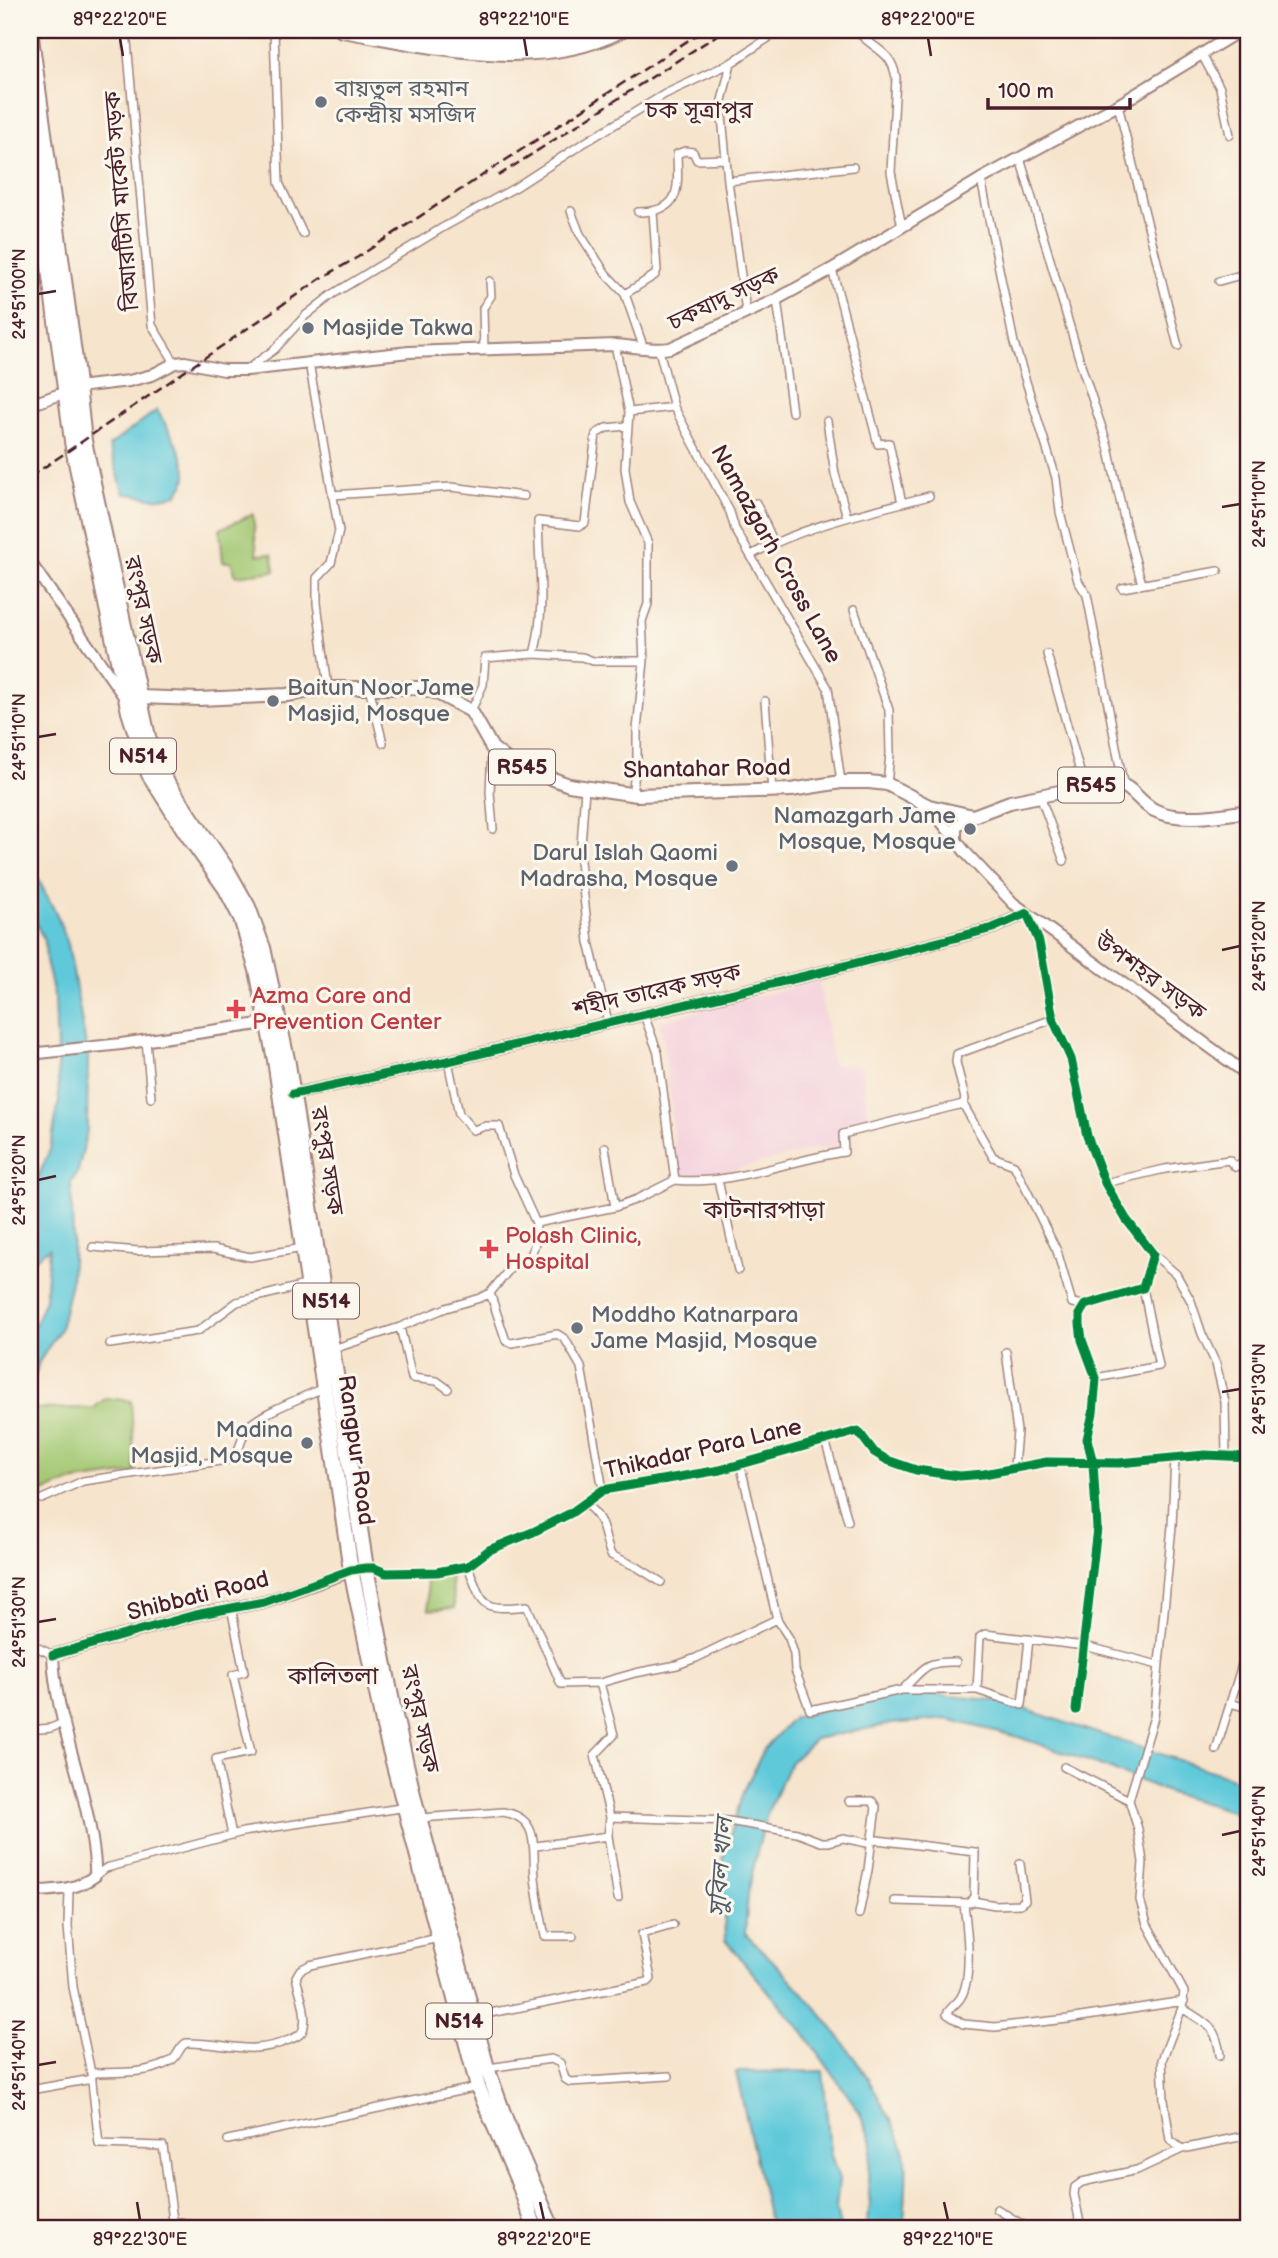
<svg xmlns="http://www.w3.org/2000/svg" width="1278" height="2258" viewBox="0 0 1278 2258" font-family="'Balsamiq Sans','Noto Sans Bengali',sans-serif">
	<rect width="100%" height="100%" fill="#fbf7ec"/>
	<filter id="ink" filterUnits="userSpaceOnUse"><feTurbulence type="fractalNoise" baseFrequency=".0143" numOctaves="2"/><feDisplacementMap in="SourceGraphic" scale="14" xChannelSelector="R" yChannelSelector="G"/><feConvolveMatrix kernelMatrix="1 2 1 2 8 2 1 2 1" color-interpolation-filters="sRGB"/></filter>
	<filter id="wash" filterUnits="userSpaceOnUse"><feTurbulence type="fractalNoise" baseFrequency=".00686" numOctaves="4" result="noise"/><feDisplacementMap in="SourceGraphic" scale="28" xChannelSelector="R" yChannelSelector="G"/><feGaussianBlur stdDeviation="1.57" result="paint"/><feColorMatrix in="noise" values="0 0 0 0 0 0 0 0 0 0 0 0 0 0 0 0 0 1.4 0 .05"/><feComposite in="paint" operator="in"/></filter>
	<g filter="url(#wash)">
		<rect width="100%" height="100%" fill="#f6e4cc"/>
		<!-- built -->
		<path fill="#f4cfdc" d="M819,981L833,1065H861L869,1122L838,1132V1146L814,1149L702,1178L678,1172L665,1051L660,1021Z"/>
		<!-- green -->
		<path fill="#a3c872" stroke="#76744e" stroke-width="2" d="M253,514L257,555L272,554L275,571L236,576L231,562H223L220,529Z
			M106,1398L131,1401L135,1473L69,1482L30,1497V1409L94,1408Z
			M450,1573L455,1608L429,1610L426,1575Z"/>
		<!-- water -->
		<path fill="#5fc9da" stroke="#547482" stroke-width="2" d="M157,410C166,426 185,454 186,473C187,481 181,488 177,494C168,497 156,500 147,497C138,495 133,494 124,494L109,446Z
			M30,864L57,915L68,944L88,1057L87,1131L78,1171L71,1183L73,1237L71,1282L60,1329L39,1362L30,1394V1337L45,1299L49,1248L30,1262V1204L38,1177L50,1150L59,1101L55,999L46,961L45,942L30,911Z
			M931,1694L1000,1701L1248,1783V1816L1170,1793L1108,1768L1018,1737L947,1719L891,1724L815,1739L790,1763L767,1813L755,1860L748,1894L745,1934C800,1985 850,2042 885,2109C892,2122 901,2138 905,2153C908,2167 905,2213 903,2228H865L870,2206L868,2180L872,2142L859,2111L803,2032L725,1940L723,1860L742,1795L764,1749L793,1718L863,1698Z
			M823,2071L830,2152L839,2179L836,2209L840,2228H771L736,2072Z"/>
	</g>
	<g filter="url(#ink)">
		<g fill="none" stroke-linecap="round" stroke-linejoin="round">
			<!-- street casing -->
			<g stroke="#a0827c" stroke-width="10">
				<path id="street" d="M126,30L152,325L175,363
					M274,30L279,183L303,234
					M856,30C873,50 892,50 896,78L891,172L902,227
					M1202,55L1220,88L1230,135
					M731,63L721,105L728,181L746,312
					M1118,105L1178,346
					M1020,158L1082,368L1108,446L1125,523L1142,584
					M981,179L1014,343L1056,478L1060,512L1078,581L1087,595L1123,783
					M728,181L853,167
					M571,211L580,234L606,274L625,294L643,346
					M638,212C682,212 678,189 677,154L685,151L693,152L697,160L726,159
					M832,269L878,444L889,443L902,503
					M1219,281L1248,273
					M625,294L655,275L657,270L653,212
					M777,299L792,412
					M615,345L629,412
					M484,350L483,308L491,296L490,281
					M659,350L674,407L730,512L735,529L828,688L841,782
					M309,363L339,531L331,563L317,578V603L328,688
					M249,368L275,349L305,316L333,294L442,228L516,187L579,146L665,94L731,63L780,30
					M827,421L835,474L847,517
					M332,495L451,487L524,496
					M756,503L774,543
					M751,555C806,525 869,512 929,496
					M1122,588L1218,571
					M854,610L889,710L890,754L887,784
					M534,654C546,611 539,565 538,521L580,526L585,523L596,434L606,428L627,426
					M1047,654L1084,786
					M369,687L383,743
					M765,701L772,791
					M471,711L483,685L485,658L534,654L582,657L593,661H644
					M492,749L490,792L493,829
					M585,788L580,861L589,942L608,1022
					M632,794L637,760V730L644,661L642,621L648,604V543L630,502L625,468L629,412L674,407
					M1040,796L1064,861
					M1027,914L1039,942L1053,1019L1071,1059L1087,1136L1105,1183L1126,1219L1153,1254L1143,1288L1085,1305L1080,1313V1324L1082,1340L1096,1378L1093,1413L1087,1439L1093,1463L1097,1528L1076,1710
					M644,1015L658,1053L675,1180
					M146,1040L151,1098
					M448,1061L459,1114L473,1130L486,1126H499L514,1175L536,1223
					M963,1104L993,1157L1014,1165L1057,1251L1072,1303L1085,1305
					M605,1147L615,1207
					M675,1180C732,1186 788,1160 844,1152L843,1134L963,1104L965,1099L956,1062L957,1054L1053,1019
					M718,1180L738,1270
					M1105,1183L1165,1169L1229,1160L1235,1167L1248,1158
					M93,1247L138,1251L213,1249L250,1257L303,1248
					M1153,1254L1176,1274L1191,1301L1202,1334L1216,1364L1225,1402L1226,1457
					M490,1293L506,1341L512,1343L557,1334L565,1339L581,1367L603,1490
					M400,1327L412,1378L437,1381L448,1389
					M110,1344L198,1331L237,1302L309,1284
					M333,1349L400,1327L446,1308L480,1298L490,1293L513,1265L531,1256L535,1243L536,1223L615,1207L637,1199L675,1180
					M1006,1352L1017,1431L1014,1467
					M1096,1378L1159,1366L1143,1288
					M825,1440L848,1521
					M1175,1457L1172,1526L1154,1717L1129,1800L1138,1829L1143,1862L1140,1900L1147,1924L1184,1992L1182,2008L1162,2060L1164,2100L1170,2140L1182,2149
					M740,1463L777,1619L789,1638L794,1654L795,1670L810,1710L902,1690H977L1022,1705L1029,1639
					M42,1499L83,1481L227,1460C246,1447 237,1442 247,1428C258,1414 306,1396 323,1388
					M585,1504C606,1519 602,1533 611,1555L637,1567L661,1582
					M468,1566C483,1606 481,1611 527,1606L561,1684L600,1683L635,1673L677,1665L696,1658L777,1619
					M366,1568H374L386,1573L437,1572L468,1566L489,1550L533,1532L571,1513L603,1490L720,1470L858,1431L874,1452L887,1460L916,1470L960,1476L984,1474L1047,1462L1119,1463L1205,1455L1248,1457
					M231,1607L244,1672L233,1675L251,1752L216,1759L232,1835
					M30,1641L32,1645L53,1655
					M600,1683L614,1735L595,1755L610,1817L608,1836L618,1898
					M903,1689C925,1668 924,1661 956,1662
					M977,1690L980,1637L985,1634L1085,1646L1158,1665
					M1230,1703L1248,1708
					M30,1730L51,1728L65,1722
					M1216,1750L1248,1645
					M1064,1767L1129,1800
					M849,1801H872L876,1807L868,1870L859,1914
					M610,1817L729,1821L797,1833L821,1842H829L843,1838L867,1843L877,1840L975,1852L974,1896L970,1903L895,1901
					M420,1818L503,1812C541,1818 532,1848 535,1877C537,1897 541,1917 545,1936H573
					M536,1846L608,1836
					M95,1876L106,1868L243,1832L407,1807
					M69,1890L68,1926L73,1987L91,2073L99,2144L163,2146L173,2220L206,2228
					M973,1901L995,1905L1020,1904L1025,1900L1020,1864
					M964,1904C967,1928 973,1977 961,1997C957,2004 950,2007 947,2014L963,2024L995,2027L1068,2019L1184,2001
					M1182,2008C1206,2024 1216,2024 1220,2055
					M475,2016L648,1982L651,1979L642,1934L673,1925
					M488,2068L551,2059L560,2063L565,2079L570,2082L669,2076
					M91,2073C117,2072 150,2075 172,2060C179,2055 178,2048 186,2043C226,2042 249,2057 289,2040C297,2037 303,2034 304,2026C307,2011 299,1991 296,1977L300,1970L310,1965L439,1938
					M30,2090L92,2079
					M228,2140L478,2087
					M997,2209L1028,2228
					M1081,2228L1074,2194L1075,2187L1082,2182L1137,2170L1182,2149L1239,2137L1243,2136L1248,2146"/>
			</g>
			<!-- secondary casing -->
			<g stroke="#a0827c" stroke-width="14">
				<path id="secondary" d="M78,387L129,381L152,375L175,363L185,362L224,370H247L409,352L615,345C631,346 655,351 670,348L777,299L832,269L981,179L1118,105L1241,30
					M30,405L66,392
					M30,562L125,698
					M929,806L966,853L1013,903L1248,1075
					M956,838V826L973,816
					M30,1054L121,1044L273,1022
					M293,1094L448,1061L818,973L993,928L1027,913
					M30,1892C56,1889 72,1892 95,1876C96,1860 93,1844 90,1828C80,1770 55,1714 53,1655L195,1615L264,1602L357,1569"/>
			</g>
			<!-- primary casing -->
			<g stroke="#a0827c" stroke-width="16">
				<path id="primary" d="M138,697L199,699L287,695L328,688H422L437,693L471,711L492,748L511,763L569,785L637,795L791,790L841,782H869L887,784L929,806L973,816L1010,802L1108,782C1134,784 1134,799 1154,810C1179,823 1221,815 1248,811"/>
			</g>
			<!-- highway casing -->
			<g stroke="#a0827c" stroke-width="18">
				<path id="highway" d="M30,30L76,368L84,441L148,737L164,778L226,868L248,907L263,948L288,1064L366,1568L393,1707L414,1799L487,2068L506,2121L552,2228
					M342,30C431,45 536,73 621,30
					M416,30C473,40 529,47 585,30
					M30,127L73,448L129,712L149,774L185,831L226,889L241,918L257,970L275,1060L351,1570L384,1727L478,2087L518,2181L535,2228"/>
			</g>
			<!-- street -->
			<use href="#street" stroke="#fff" stroke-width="7"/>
			<!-- secondary -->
			<use href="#secondary" stroke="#fff" stroke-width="10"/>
			<!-- primary -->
			<use href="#primary" stroke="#fff" stroke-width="12"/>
			<!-- highway -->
			<use href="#highway" stroke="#fff" stroke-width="14"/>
			<!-- rail -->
			<path stroke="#4a1f2b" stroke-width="2.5" stroke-dasharray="10 5" stroke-linecap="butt" d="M498,176L725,30
				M30,477L320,279L358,257L704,30"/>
			<!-- cycleway casing -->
			<g stroke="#fbf7ec" stroke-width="13">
				<path id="cycleway" d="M293,1094L448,1061L818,973L993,928L1027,913L1039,942L1053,1019L1071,1059L1087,1136L1105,1183L1126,1219L1153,1254L1143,1288L1085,1305L1080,1313V1324L1082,1340L1096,1378L1093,1413L1087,1439L1093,1463L1097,1528L1076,1710
					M53,1655L195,1615L264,1602L351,1570L366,1568H374L386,1573L437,1572L468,1566L489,1550L533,1532L571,1513L603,1490L720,1470L858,1431L874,1452L887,1460L916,1470L960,1476L984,1474L1047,1462L1119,1463L1205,1455L1248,1457"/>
			</g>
			<!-- cycleway -->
			<use href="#cycleway" stroke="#00873e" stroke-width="9"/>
		</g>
	</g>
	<!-- ticks -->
	<path fill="none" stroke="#4a1f2b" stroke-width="2.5" d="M120,38L123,56M524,38L527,56M928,38L931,56M38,294L56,291M1222,507L1240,504M38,737L56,734M1222,950L1240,946M38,1180L56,1176M1222,1392L1240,1389M38,1622L56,1619M1222,1835L1240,1831M38,2065L56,2062M137,2202L140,2220M540,2202L544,2220M944,2202L948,2220"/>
	<!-- markers -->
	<g fill="#6b7280" stroke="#fbf7ec" stroke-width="2.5">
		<circle cx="321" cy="102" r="7"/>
		<circle cx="308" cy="328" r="7"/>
		<circle cx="273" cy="701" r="7"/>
		<circle cx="970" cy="829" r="7"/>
		<circle cx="732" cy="866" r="7"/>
		<circle cx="577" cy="1328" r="7"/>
		<circle cx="307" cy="1443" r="7"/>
	</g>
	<g fill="#e0444e" stroke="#fbf7ec" stroke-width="2.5">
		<path d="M232.5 998.5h7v7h7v7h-7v7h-7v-7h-7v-7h7z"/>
		<path d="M485.5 1238.5h7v7h7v7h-7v7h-7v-7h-7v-7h7z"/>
	</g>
	<g text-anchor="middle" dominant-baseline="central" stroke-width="6" stroke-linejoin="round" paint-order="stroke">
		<!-- shield labels -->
		<g fill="#fbf7ec" stroke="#7f6065" stroke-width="2">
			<rect x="110" y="738.5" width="66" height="35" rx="5"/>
			<rect x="489" y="749.5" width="66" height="35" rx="5"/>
			<rect x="1058" y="767.5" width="66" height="35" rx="5"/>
			<rect x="293" y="1283.5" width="66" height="35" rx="5"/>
			<rect x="426" y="2003.5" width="66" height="35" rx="5"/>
		</g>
		<g font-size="21" font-weight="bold" fill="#4a1f2b">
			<text x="143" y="756">N514</text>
			<text x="522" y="767">R545</text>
			<text x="1091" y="785">R545</text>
			<text x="326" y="1301">N514</text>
			<text x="459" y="2021">N514</text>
		</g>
		<!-- worship labels -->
		<g font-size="23" fill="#5b616d" stroke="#fbf7ec" text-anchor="start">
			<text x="335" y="89">বায়তুল রহমান<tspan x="335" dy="26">কেন্দ্রীয় মসজিদ</tspan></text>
			<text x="322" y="328">Masjide Takwa</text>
			<text x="287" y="688">Baitun Noor Jame<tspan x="287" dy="26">Masjid, Mosque</tspan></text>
			<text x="956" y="816" text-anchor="end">Namazgarh Jame<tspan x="956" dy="26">Mosque, Mosque</tspan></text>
			<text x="718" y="853" text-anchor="end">Darul Islah Qaomi<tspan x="718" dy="26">Madrasha, Mosque</tspan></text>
			<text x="591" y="1315">Moddho Katnarpara<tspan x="591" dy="26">Jame Masjid, Mosque</tspan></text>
			<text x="293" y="1430" text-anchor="end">Madina<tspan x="293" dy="26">Masjid, Mosque</tspan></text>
		</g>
		<!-- street labels -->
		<g font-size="23" fill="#4a1f2b" stroke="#fbf7ec">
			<text transform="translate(122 201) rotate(-95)">বিআরটিসি মার্কেট সড়ক</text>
			<text transform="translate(724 299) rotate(-25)">চকযাদু সড়ক</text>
			<text transform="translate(776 554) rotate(61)">Namazgarh Cross Lane</text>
			<text transform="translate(143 610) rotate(78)">রংপুর সড়ক</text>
			<text transform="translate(707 769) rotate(-1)">Shantahar Road</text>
			<text transform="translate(1150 977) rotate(36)">উপশহর সড়ক</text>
			<text transform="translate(657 991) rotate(-13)">শহীদ তারেক সড়ক</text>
			<text transform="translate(327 1161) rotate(81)">রংপুর সড়ক</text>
			<text transform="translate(703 1449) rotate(-13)">Thikadar Para Lane</text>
			<text transform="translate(356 1450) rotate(82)">Rangpur Road</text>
			<text transform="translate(198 1596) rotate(-14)">Shibbati Road</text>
			<text transform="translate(420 1719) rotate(78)">রংপুর সড়ক</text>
		</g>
		<!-- health labels -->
		<g font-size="23" fill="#be3a42" stroke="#fbf7ec" text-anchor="start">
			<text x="252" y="996">Azma Care and<tspan x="252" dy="26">Prevention Center</tspan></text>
			<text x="505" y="1236">Polash Clinic,<tspan x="505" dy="26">Hospital</tspan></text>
		</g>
		<!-- neighbourhood labels -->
		<g font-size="24" fill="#4a1f2b" stroke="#fbf7ec">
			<text x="699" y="110">চক সূত্রাপুর</text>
			<text x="764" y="1210">কাটনারপাড়া</text>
			<text x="333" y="1676">কালিতলা</text>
		</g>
		<!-- water labels -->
		<g font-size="24" font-style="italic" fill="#515a68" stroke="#fbf7ec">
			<text transform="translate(721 1867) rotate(-86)">সুবিল খাল</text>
		</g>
	</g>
	<!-- margin -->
	<rect width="1278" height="2258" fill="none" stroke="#fbf7ec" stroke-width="77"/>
	<!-- scale -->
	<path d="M988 98v10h142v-10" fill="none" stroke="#4a1f2b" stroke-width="3.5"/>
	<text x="998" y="98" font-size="21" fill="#4a1f2b" stroke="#fbf7ec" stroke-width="5" paint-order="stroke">100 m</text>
	<rect x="38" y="38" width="1202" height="2182" fill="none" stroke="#4a1f2b" stroke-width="2.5"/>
	<g font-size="18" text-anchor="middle" fill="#4a1f2b">
		<text x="120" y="25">89°22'20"E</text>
		<text x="524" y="25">89°22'10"E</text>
		<text x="928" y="25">89°22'00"E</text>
		<text transform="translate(19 294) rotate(-90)" y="6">24°51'00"N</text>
		<text transform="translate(1259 504) rotate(-90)" y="6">24°51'10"N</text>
		<text transform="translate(19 737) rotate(-90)" y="6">24°51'10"N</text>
		<text transform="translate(1259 946) rotate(-90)" y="6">24°51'20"N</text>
		<text transform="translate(19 1180) rotate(-90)" y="6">24°51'20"N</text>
		<text transform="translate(1259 1389) rotate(-90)" y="6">24°51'30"N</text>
		<text transform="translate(19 1622) rotate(-90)" y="6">24°51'30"N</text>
		<text transform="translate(1259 1831) rotate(-90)" y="6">24°51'40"N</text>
		<text transform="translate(19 2065) rotate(-90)" y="6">24°51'40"N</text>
		<text x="140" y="2245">89°22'30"E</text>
		<text x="544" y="2245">89°22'20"E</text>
		<text x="948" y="2245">89°22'10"E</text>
	</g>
</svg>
